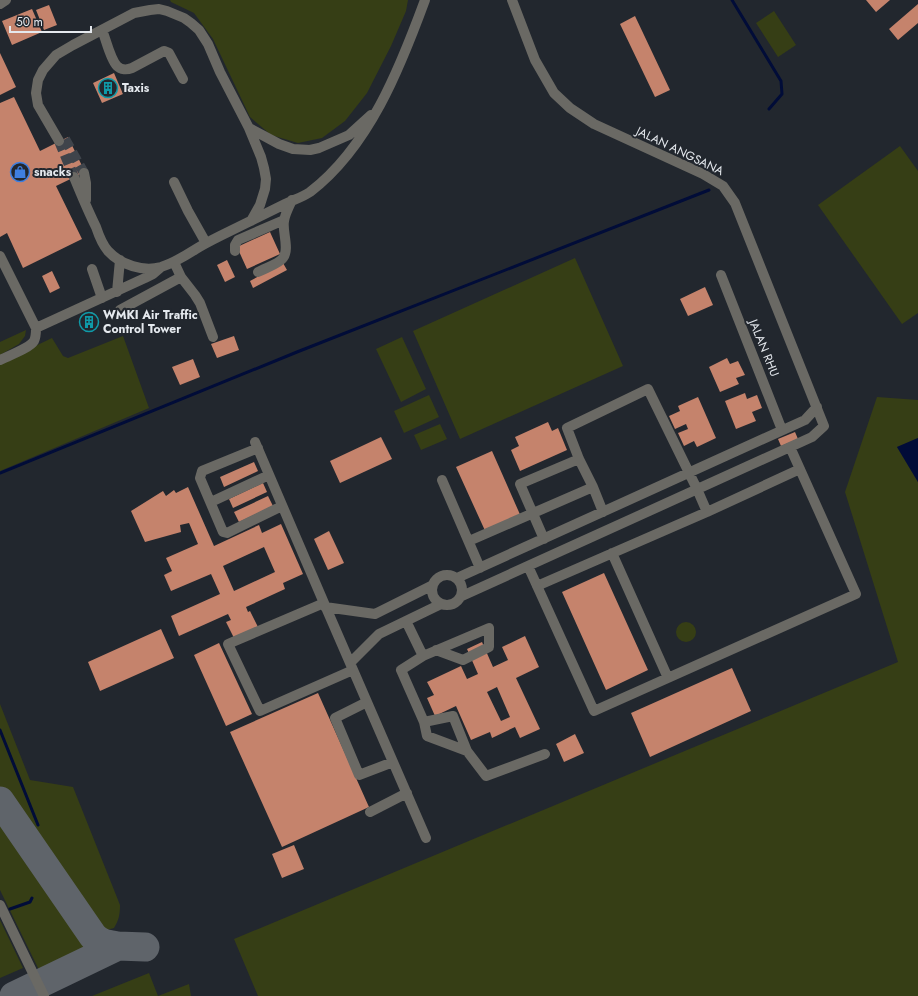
<svg xmlns="http://www.w3.org/2000/svg" width="918" height="996" viewBox="0 0 918 996" font-family="Jost,sans-serif">
	<rect width="100%" height="100%" fill="#22272e"/>
	<!-- green -->
	<path fill="#363e15" d="M170,0H408L406,11L391,46L367,93L345,121L322,138L298,143L271,135L250,117L213,39L194,13L171,2Z
		M774,11L796,45L778,57L756,23Z
		M900,146L918,171V313L902,324L818,205Z
		M575,258L623,366L460,439L413,331Z
		M26,330L25,336L19,344L0,355V342Z
		M123,336L149,408L0,471V363L52,338L63,356L68,358Z
		M402,337L426,389L401,402L376,349Z
		M429,395L439,417L404,433L394,411Z
		M877,397L918,400V438L897,447L918,482V996H258L234,939L898,662L845,492Z
		M440,424L447,439L421,450L414,435Z
		M676 632a10 10 0 1 1 20 0a10 10 0 1 1-20 0Z
		M0,704L30,780L73,787L120,905C120,914 119,920 114,928L103,931L99,929L76,902L0,795Z
		M0,820L84,938C86,944 85,947 81,952L39,970L0,890Z
		M0,920L23,968L0,978Z
		M149,973L158,996H92Z
		M189,984L191,996H158Z"/>
	<!-- water -->
	<path fill="#010c38" d="M918,438V482L897,447Z"/>
	<g fill="none" stroke-linecap="round" stroke-linejoin="round">
		<!-- stream -->
		<path stroke="#010c38" stroke-width="3" d="M732,0L781,81L782,94L769,109
			M0,473L297,352L709,190
			M0,730L38,825
			M10,909L30,902L32,898"/>
		<!-- taxiway -->
		<path stroke="#5f646a" stroke-width="29" d="M0,801L93,936C101,944 107,944 118,946
			M14,996L118,946L145,947"/>
	</g>
	<!-- building -->
	<path fill="#c5836c" fill-rule="evenodd" d="M866,0H890L876,12Z
		M918,4V23L898,40L889,29Z
		M49,5L57,25L44,30L36,10Z
		M32,9L42,32L12,45L2,21Z
		M635,16L670,90L655,97L620,24Z
		M0,53L16,87L0,95Z
		M114,73L123,94L102,103L93,83Z
		M14,97L40,151L68,137L85,172L56,186L82,239L23,268L7,233L0,237V103Z
		M270,232L280,254L247,269L237,247Z
		M227,260L235,277L225,282L217,265Z
		M283,263L287,270L253,288L250,281Z
		M52,271L60,288L50,293L42,276Z
		M705,287L713,305L688,316L680,299Z
		M91,312L95,314L99,323L97,327L88,331L84,329L80,320L81,316Z
		M234,336L239,350L217,358L211,344Z
		M727,358L730,364L738,361L745,375L736,378L739,384L720,392L709,367Z
		M193,359L200,377L180,385L172,367Z
		M745,393L747,399L757,395L762,408L752,412L756,421L736,429L725,401Z
		M698,397L716,438L697,447L694,441L684,446L678,433L688,429L686,424L675,429L669,416L680,411L678,406Z
		M548,422L552,431L558,428L567,450L520,471L511,450L519,446L515,437Z
		M795,432L798,439L781,446L778,439Z
		M381,437L392,459L340,483L330,461Z
		M492,451L522,519L487,535L456,467Z
		M254,462L258,471L224,487L220,477Z
		M263,483L267,492L233,508L229,499Z
		M188,487L214,546L259,525L262,533L281,524L303,574L283,583L285,589L246,607L248,612L250,611L259,629L235,640L226,622L231,620L228,614L179,636L171,616L220,594L211,574L171,591L164,575L172,571L166,558L198,544L189,523L180,525L181,532L145,542L131,511L163,491L166,496L174,490L176,493ZM264,547L275,572L234,591L223,566Z
		M268,496L273,506L239,522L234,512Z
		M329,531L344,563L328,570L314,539Z
		M604,573L648,670L606,690L562,592Z
		M161,629L174,658L100,691L88,662Z
		M525,636L539,667L516,678L540,729L520,738L515,727L492,738L490,732L471,740L456,706L435,716L427,698L434,695L427,682L461,666L467,679L478,674L467,649L482,642L493,667L508,660L502,647ZM497,687L510,717L501,721L487,692Z
		M219,643L252,714L226,726L194,655Z
		M732,668L751,711L650,757L631,713Z
		M318,693L369,807L282,847L230,732Z
		M575,734L584,753L564,762L556,744Z
		M294,845L304,869L282,878L272,854Z"/>
	<g fill="none" stroke-linecap="round" stroke-linejoin="round">
		<!-- minor-tunnel -->
		<path stroke="#3f444b" stroke-width="10" stroke-dasharray="10 5" stroke-linecap="butt" d="M65,139L84,173
			M59,141L74,177"/>
		<!-- minor -->
		<path stroke="#6a6964" stroke-width="10" d="M0,4L6,0
			M102,30C106,39 110,59 117,66C121,70 127,70 132,68L164,51L169,53L183,79
			M249,128L279,144L293,149L310,150L319,148L349,135L371,115
			M59,141L38,105L36,93L38,80L43,70L56,55L73,45L134,13L150,10L159,9L167,11L184,18L191,23L199,30L208,44L220,72L249,128L261,157L264,168L266,179L265,189L260,205L251,221
			M84,173L86,183V200
			M74,177C81,194 88,211 96,227C99,236 102,244 108,251C121,265 143,272 161,267C174,263 185,256 196,249C204,244 212,240 220,236C242,225 263,215 285,204C293,200 303,197 310,192C369,147 400,68 425,0
			M174,182L188,211L206,243
			M235,251V245L238,240L284,220
			M0,256L36,328C36,332 36,337 34,341C30,348 8,356 0,360
			M174,262L181,277L195,295L200,303L213,337
			M92,269L102,298
			M258,272C265,268 279,264 283,258C290,249 282,232 284,221C285,214 289,207 292,200
			M721,275L782,430
			M117,292L120,260
			M120,310L181,277
			M36,328L145,278L153,274L160,268
			M255,442L324,603L426,838
			M258,448L202,471L200,478L223,532L227,533L282,506
			M442,480L480,568
			M211,502L269,475
			M603,512L593,487L579,459L567,428L648,389L697,489L707,512
			M544,539L520,484L579,459
			M469,541L593,487
			M612,553L668,678
			M528,566L594,711L856,594L790,447
			M432 590a15 15 0 1 1 30 0a15 15 0 1 1-30 0Z
			M457,578L805,420L817,407
			M537,586L707,512L800,469
			M462,596L812,437L824,426L735,203L723,186L703,174L594,124L570,108L554,93L535,60L512,0
			M324,603L228,644L260,711L353,670
			M325,607L375,614L433,585
			M406,621L423,656L401,670L424,722
			M423,656L489,628V647L463,660L436,650
			M350,663L379,634L441,604
			M367,702L335,718L359,775L393,762
			M453,716L467,751L427,736L424,722Z
			M467,751L486,776L545,754
			M370,812L407,793
			M0,905L44,996"/>
	</g>
	<!-- icons -->
	<defs>
		<g id="building-ring" transform="scale(1)"><circle r="9.5" fill="#22272e" stroke="#0f9aa8" stroke-width="1.5"/><path d="M-4-6H4V6H1V3H-1V6H-4ZM-2.5-4.3h1.7v1.8h-1.7ZM.8-4.3h1.7v1.8H.8ZM-2.5-1h1.7V.8h-1.7ZM.8-1h1.7V.8H.8Z" fill="#0f9aa8"/></g>
		<g id="shop-ring" transform="scale(1)"><circle r="9.5" fill="#22272e" stroke="#3f7fe0" stroke-width="1.5"/><path d="M-5-2.5h2.3a2.7 3.5 0 0 1 5.4 0H5L5.5 6h-11ZM-1.5-2.5h3a1.5 2.3 0 0 0-3 0Z" fill="#3f7fe0"/></g>
	</defs>
	<g fill-rule="evenodd">
		<use href="#building-ring" x="108" y="88"/>
		<use href="#shop-ring" x="20" y="172"/>
		<use href="#building-ring" x="89" y="322"/>
	</g>
	<g text-anchor="middle" dominant-baseline="central" stroke-width="4" stroke-linejoin="round" paint-order="stroke">
		<!-- poi labels -->
		<g font-size="12" font-weight="bold" fill="#e5e9ee" stroke="#22272e" text-anchor="start">
			<text x="122" y="88">Taxis</text>
			<text x="34" y="172">snacks</text>
			<text x="103" y="315">WMKI Air Traffic<tspan x="103" dy="14">Control Tower</tspan></text>
		</g>
		<!-- street labels -->
		<g font-size="12" fill="#e5e9ee" stroke="#22272e">
			<text transform="translate(680 151) rotate(26)">JALAN ANGSANA</text>
			<text transform="translate(764 348) rotate(68)">JALAN RHU</text>
		</g>
	</g>
	<!-- scale -->
	<path d="M10 26v6h81v-6" fill="none" stroke="#e5e9ee" stroke-width="2"/>
	<text x="16" y="26" font-size="12" fill="#e5e9ee" stroke="#22272e" stroke-width="3" paint-order="stroke">50 m</text>
</svg>
